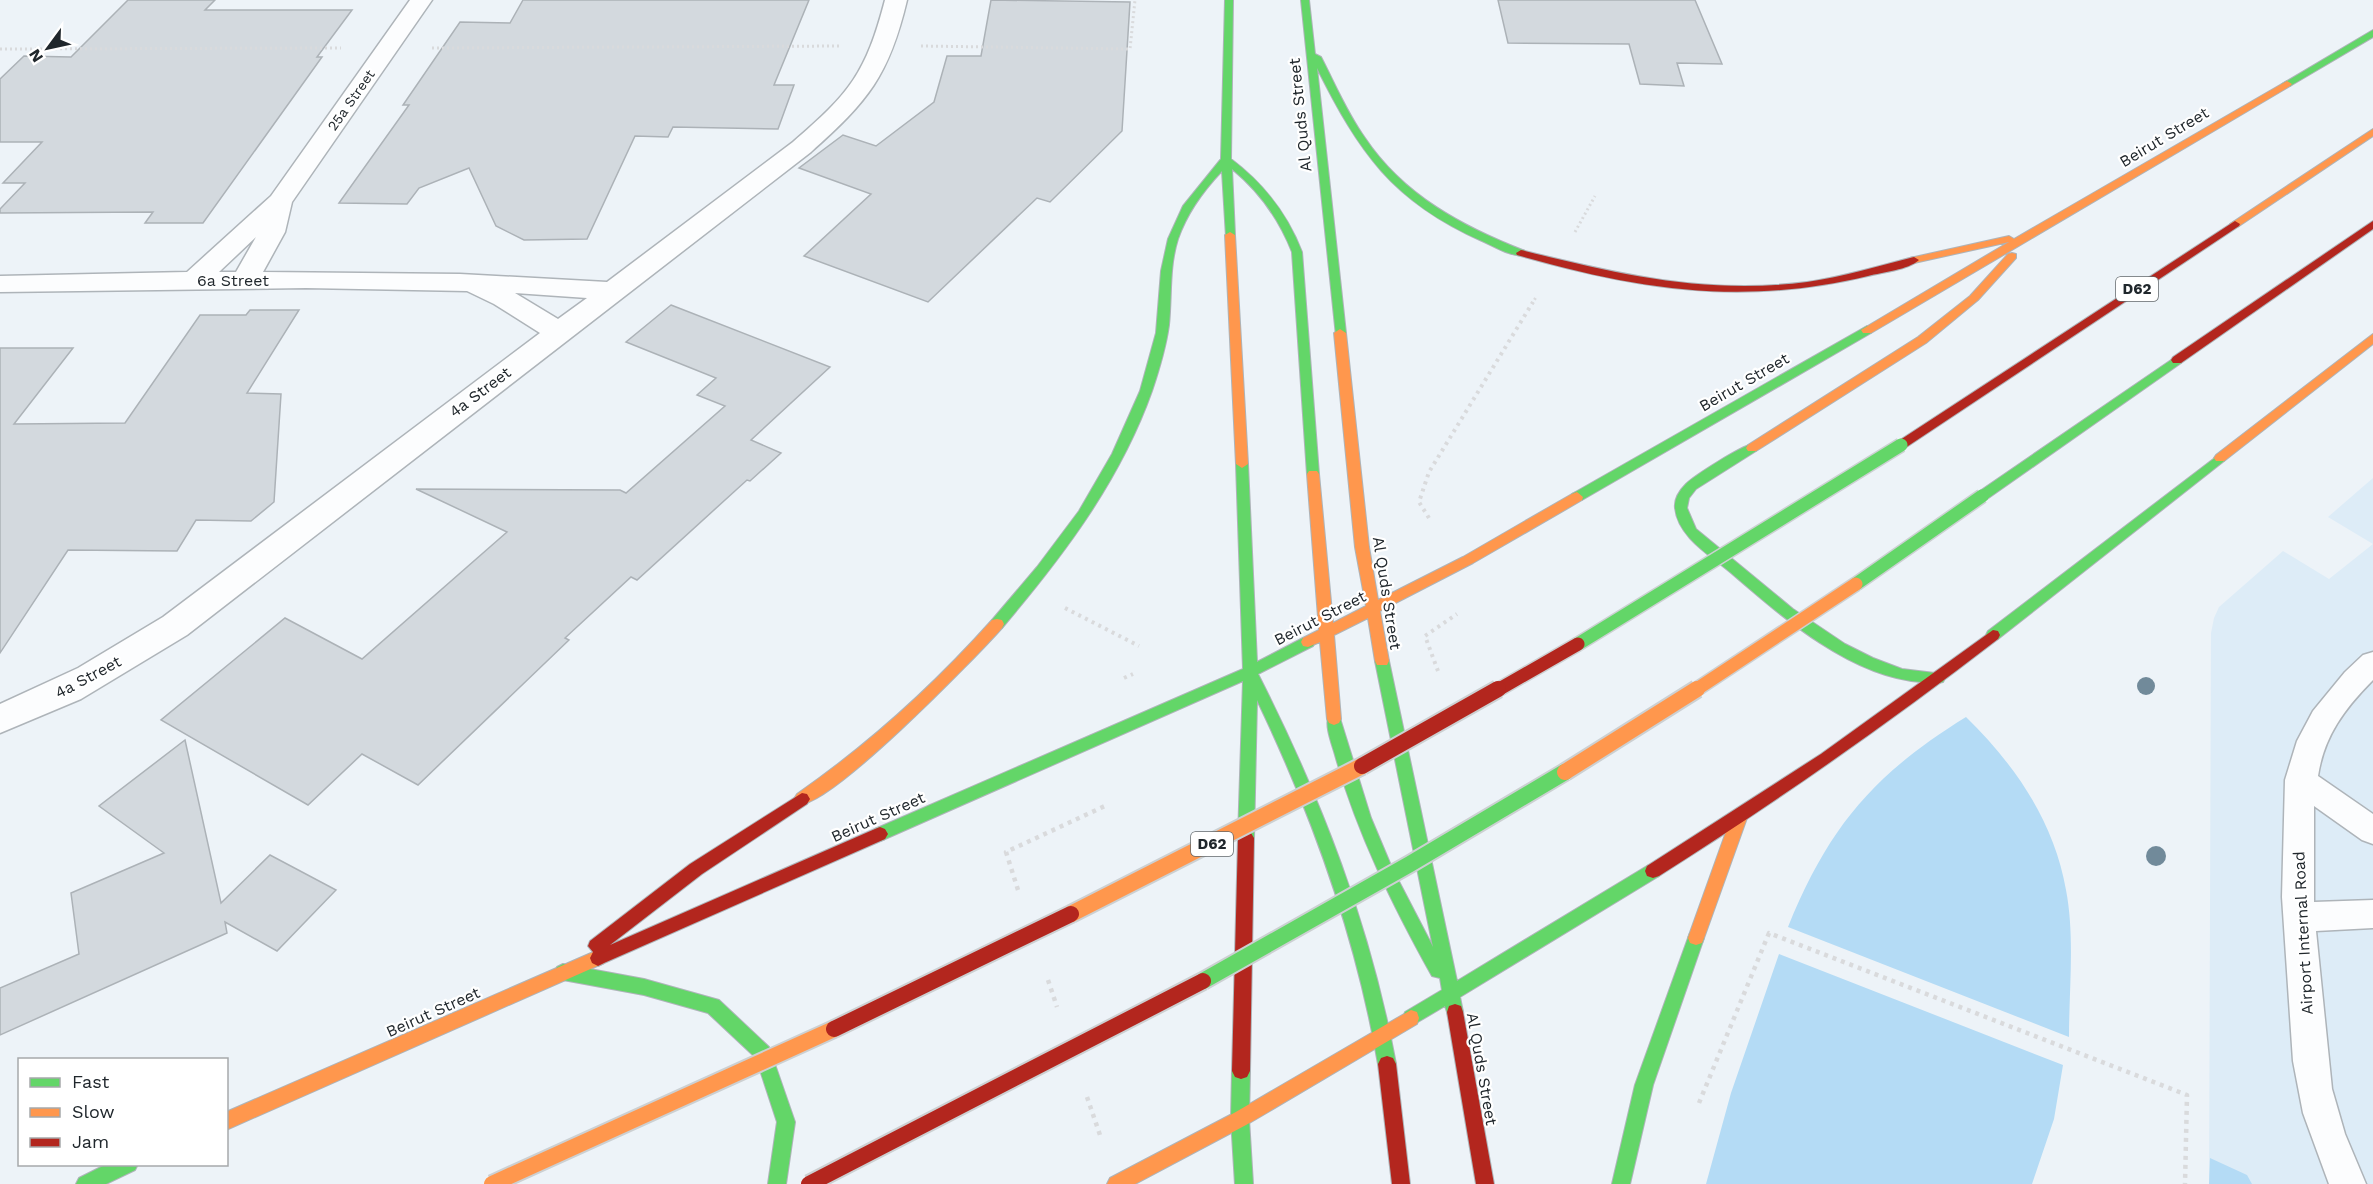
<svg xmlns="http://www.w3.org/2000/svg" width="2373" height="1184" viewBox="0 0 2373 1184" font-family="'Work Sans',sans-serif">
	<rect width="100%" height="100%" fill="#edf3f8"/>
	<!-- built -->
	<path fill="#ddecf7" d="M2373,478V1184H2209L2211,633L2214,618L2219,607L2283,551L2329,579L2373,544L2328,517Z"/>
	<!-- green -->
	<path fill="#b4dbf5" d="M1966,717C2015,765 2054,821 2066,890C2075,937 2069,989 2069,1037L1788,927C1829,826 1874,774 1966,717Z
		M1779,954L2063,1065L2054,1119L2032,1184H1706L1731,1093Z
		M2210,1158L2247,1175L2252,1184H2209Z"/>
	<!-- building -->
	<path fill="#d3d9de" stroke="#acb2b7" stroke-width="1.5" d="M128,0H215L205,10H352L317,57H322L203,223H145L153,212L0,213V209L25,183H3L42,142H0V79L24,56L71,57Z
		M523,0H809L774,85H794L778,129L673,127L668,137L635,136L587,239L524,240L496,226L469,168L419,188L407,204L339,203L409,105H403L460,22L510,23Z
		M991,0L1130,2L1122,131L1050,202L1037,198L928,302L804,256L871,194L799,168L843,135L876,146L934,102L947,56H981Z
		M1498,0H1695L1722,64L1677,63L1684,86L1640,84L1629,44L1508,43Z
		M671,305L830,367L751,440L781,453L750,481L747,480L637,580L631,577L565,638L569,640L418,785L362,754L308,805L161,720L285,618L362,659L507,532L416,489L620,490L626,493L725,406L697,395L716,378L626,342Z
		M250,310H299L247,393L281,394L274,502L251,521L196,520L177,551L68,550L0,653V348H73L14,424L125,423L200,315H246Z
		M185,740L221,903L270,855L336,890L277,951L225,922L227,933L0,1035V988L79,954L71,893L164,853L99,806Z"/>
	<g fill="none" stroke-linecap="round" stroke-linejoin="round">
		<!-- lane casing -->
		<g stroke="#aeb4b9" stroke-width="3">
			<path id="lane" d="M2373,652V680C2345,708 2324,736 2318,776L2373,814V844L2362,840L2314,806V902L2373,900V928L2316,931L2332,1089L2345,1134L2366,1184H2329L2303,1113L2293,1061L2282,897L2285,780L2297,741L2313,711L2345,672L2363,655Z"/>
		</g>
		<!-- street casing -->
		<g stroke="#aeb4b9" stroke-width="3">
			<path id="street" d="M410,0H432L292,202L285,232L263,272L460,274L607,282L793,142C850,93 866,73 885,0H907C889,76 868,101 811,152L187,635L81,699L0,733V704L78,668L163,617L540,333L494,304L467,291L306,288L0,292V276L187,272L271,196ZM256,237L236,272H219ZM515,293L587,298L558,319Z"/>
		</g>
		<!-- fast casing -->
		<g stroke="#aeb4b9" stroke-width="2">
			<path id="fast" d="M1225,0H1233L1231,159C1264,184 1287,213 1302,252L1319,474L1313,478L1307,474L1292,252C1279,219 1260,192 1232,169L1235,235L1230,238L1226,237L1222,171C1203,191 1187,213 1178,239C1169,267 1172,296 1169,325C1166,347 1159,370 1152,391C1120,481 1063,556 1002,628H992L990,624L992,620L1037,567L1079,511L1112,454L1140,391L1156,333L1161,271L1168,239L1183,206L1221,159Z
				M1301,0H1309L1315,54L1321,57C1335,84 1347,113 1365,138C1403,195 1463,227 1525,251V255C1512,258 1494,246 1482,241C1392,201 1359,152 1317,68L1346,333L1344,336H1336Z
				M2373,30V37L2290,86L2282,84Z
				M1867,326L1871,327V333L1582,500H1572L1571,497L1572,494Z
				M2177,356L2181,357L2183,360L2181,363L1987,499H1977L1976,496L1977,493Z
				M1752,444L1756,445L1758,448L1756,451L1696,489L1689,498L1687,508L1696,529L1793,609L1845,644L1873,658L1902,669L1943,674L1945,678L1943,682C1936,684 1928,683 1921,682C1850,677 1781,616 1730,572C1710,555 1678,537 1675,508C1674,499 1680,490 1686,484C1695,475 1740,447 1752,444Z
				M2220,454L2224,455L2226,458L2224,461L1998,639H1988L1986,635L1988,631Z
				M1242,460L1248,464L1257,662L1303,638H1313L1315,642L1313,646L1258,674C1322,800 1370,925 1396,1064L1393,1070L1387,1072L1381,1070L1378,1064C1356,936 1313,817 1257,700L1254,838L1251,843L1246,845L1241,843L1238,838L1243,681L885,839L880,841L875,839L872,834L875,829L1243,669L1236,464Z
				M1382,655L1387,657L1389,661L1457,981L1647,866L1653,864L1659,866L1661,871L1659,876L1460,997L1463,1012L1461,1018L1455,1020L1449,1018L1445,1006L1411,1026L1405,1024L1403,1018L1405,1012L1442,990L1440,978L1432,976C1393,906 1357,833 1335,755C1332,744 1324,725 1329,715L1334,713L1339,715L1371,818L1392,868L1433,947L1375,661L1377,657Z
				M1696,931L1702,933L1704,938L1653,1085L1630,1184H1612L1635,1085L1688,938L1690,933Z
				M563,964L644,979L719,1000L769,1047L795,1122L786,1184H768L777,1122L756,1058L708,1013L644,995L563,980L557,977L555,972L557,967Z
				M1241,1063L1247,1065L1250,1071L1249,1119L1253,1184H1235L1231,1119L1232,1071L1235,1065Z
				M107,1164H138L135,1170L106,1184H76L79,1178Z"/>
		</g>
		<!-- slow casing -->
		<g stroke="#aeb4b9" stroke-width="2">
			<path id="slow" d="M2287,81L2292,84L2290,86L1871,333H1863L1861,330L2009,242L1914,263L1910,262V258L2009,236L2014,239Z
				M2373,129V136L2239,226L2235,227L2230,224Z
				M1230,232L1235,235L1248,464L1242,468L1236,464L1225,235Z
				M2012,253L2016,254V258L1978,300L1926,343L1756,451H1748L1746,448L1748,445L1918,337L1970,296L2008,254Z
				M1340,329L1346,333L1369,547L1378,600L1463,557L1572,494L1577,492L1583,497L1582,500L1473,563L1380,611L1389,661L1387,665H1377L1375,661L1368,618L1334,635L1341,719L1339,723L1334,725L1329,723L1327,719L1320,642L1308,647L1303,646L1301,642L1303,638L1319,630L1307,474L1309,471H1317L1319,474L1333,623L1366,606L1355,547L1334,333Z
				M2373,334V344L2224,461H2216L2214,458L2216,455Z
				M997,619L1002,620L1004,624L1002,628C978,655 825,813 797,804L794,799L797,794C869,744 933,686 992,620Z
				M1739,811L1744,813L1747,818L1704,938L1702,943L1696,945L1690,943L1688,938L1731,818L1734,813Z
				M598,950L604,953L606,958L604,963L226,1130V1112Z
				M1411,1010L1417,1012L1419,1018L1417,1024L1246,1125L1135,1184H1107L1110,1178L1234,1113Z"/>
		</g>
		<!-- jam casing -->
		<g stroke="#aeb4b9" stroke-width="2">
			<path id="jam" d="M2235,221L2240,224L2239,226L1905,448H1897L1895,445L1897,442Z
				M2373,221V229L2181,363H2173L2171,360L2173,357Z
				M1521,250C1617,274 1706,295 1807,282C1843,277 1878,266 1914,257L1919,260C1908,270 1883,272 1868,276C1743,306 1639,290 1517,255L1516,253Z
				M1993,630L1998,631L2000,635L1998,639C1889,723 1776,802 1659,876L1653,878L1647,876L1645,871L1647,866L1821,754Z
				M802,793L807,794L810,799L807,804L702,874L610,945L875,829L880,827L885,829L888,834L885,839L604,963L598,966L592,963L590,958L593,952L588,946L590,941L690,864Z
				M1246,831L1251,833L1254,838L1250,1071L1247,1077L1241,1079L1235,1077L1232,1071L1238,838L1241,833Z
				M1455,1004L1461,1006L1463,1012L1494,1184H1476L1447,1012L1449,1006Z
				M1387,1056L1393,1058L1396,1064L1410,1184H1392L1378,1064L1381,1058Z"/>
		</g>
		<!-- path-far2 -->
		<path stroke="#d9dadc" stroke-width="3" stroke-dasharray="2 3" stroke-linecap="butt" d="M921,46L1130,49L1135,0
			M432,48L842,46
			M0,49L341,48
			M1575,232L1595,196
			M1532,304L1536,297"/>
		<!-- path-far1 -->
		<path stroke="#d9dadc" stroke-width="4" stroke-dasharray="3 4.5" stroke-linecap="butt" d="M1429,518L1419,502L1429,472L1533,302
			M1065,608L1139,646
			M1438,671L1425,636L1457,614
			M1124,678L1133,674"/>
		<!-- path -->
		<path stroke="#d9dadc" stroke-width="4.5" stroke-dasharray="4 5" stroke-linecap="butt" d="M1018,890L1006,852L1107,805
			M1048,980L1057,1007
			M1087,1097L1101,1138
			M1699,1103L1769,933L2187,1095L2185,1184"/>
		<!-- lane -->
		<use href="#lane" fill="#fcfdfe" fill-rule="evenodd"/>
		<!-- street -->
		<use href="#street" fill="#fcfdfe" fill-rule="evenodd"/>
		<!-- fast -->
		<use href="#fast" fill="#63d668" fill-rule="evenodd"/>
		<!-- slow -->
		<use href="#slow" fill="#ff974d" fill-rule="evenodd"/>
		<!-- jam -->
		<use href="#jam" fill="#b3261e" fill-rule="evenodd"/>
		<!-- fast-bridge-far1 casing -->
		<g stroke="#ccd0d2" stroke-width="16" stroke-linecap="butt">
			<path id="fast-bridge-far1" d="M1856,584L1982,496
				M1578,644L1901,445"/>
		</g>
		<!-- fast-bridge casing -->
		<g stroke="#ccd0d2" stroke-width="20" stroke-linecap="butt">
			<path id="fast-bridge" d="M1203,981L1410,864L1565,772"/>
		</g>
		<!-- slow-bridge-far1 casing -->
		<g stroke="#ccd0d2" stroke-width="16" stroke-linecap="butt">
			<path id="slow-bridge-far1" d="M1694,691L1856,584"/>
		</g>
		<!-- slow-bridge casing -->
		<g stroke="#ccd0d2" stroke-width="20" stroke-linecap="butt">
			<path id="slow-bridge" d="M1565,772L1697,689
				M1071,914L1362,766
				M492,1184L834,1029"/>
		</g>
		<!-- jam-bridge-far1 casing -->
		<g stroke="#ccd0d2" stroke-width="16" stroke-linecap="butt">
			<path id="jam-bridge-far1" d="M1496,691L1578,644"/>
		</g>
		<!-- jam-bridge casing -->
		<g stroke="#ccd0d2" stroke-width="20" stroke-linecap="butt">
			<path id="jam-bridge" d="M1362,766L1498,689
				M834,1029L1071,914
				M809,1184L1203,981"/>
		</g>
		<!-- fast-bridge-far1 -->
		<use href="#fast-bridge-far1" stroke="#63d668" stroke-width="13"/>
		<!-- fast-bridge -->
		<use href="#fast-bridge" stroke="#63d668" stroke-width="16"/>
		<!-- slow-bridge-far1 -->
		<use href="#slow-bridge-far1" stroke="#ff974d" stroke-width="13"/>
		<!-- slow-bridge -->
		<use href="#slow-bridge" stroke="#ff974d" stroke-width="16"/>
		<!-- jam-bridge-far1 -->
		<use href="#jam-bridge-far1" stroke="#b3261e" stroke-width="13"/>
		<!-- jam-bridge -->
		<use href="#jam-bridge" stroke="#b3261e" stroke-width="16"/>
	</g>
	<!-- trees -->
	<g fill="#718a9a">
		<circle cx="2146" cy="686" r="9"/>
		<circle cx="2156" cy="856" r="10"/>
	</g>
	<g text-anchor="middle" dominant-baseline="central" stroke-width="4.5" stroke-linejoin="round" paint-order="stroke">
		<!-- far-street labels -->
		<g font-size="14" fill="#20272c" stroke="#fff">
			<text transform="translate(351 100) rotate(-55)">25a Street</text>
		</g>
		<!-- shield labels -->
		<g fill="#fff" stroke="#63686b" stroke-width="1.5">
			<rect x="2116" y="277" width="42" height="24" rx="4.5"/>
			<rect x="1191" y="832" width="42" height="24" rx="4.5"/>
		</g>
		<g font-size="15" font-weight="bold" fill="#20272c">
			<text x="2137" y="289">D62</text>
			<text x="1212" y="844">D62</text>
		</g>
		<!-- street labels -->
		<g font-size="16" fill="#20272c" stroke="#fff">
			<text transform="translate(1300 115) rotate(-96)">Al Quds Street</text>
			<text transform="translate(2164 137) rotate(-31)">Beirut Street</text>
			<text x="233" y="280">6a Street</text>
			<text transform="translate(1744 382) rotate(-30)">Beirut Street</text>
			<text transform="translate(480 392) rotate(-37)">4a Street</text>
			<text transform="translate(1387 593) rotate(81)">Al Quds Street</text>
			<text transform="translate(1320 618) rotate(-27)">Beirut Street</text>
			<text transform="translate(88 677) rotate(-28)">4a Street</text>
			<text transform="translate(878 817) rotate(-24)">Beirut Street</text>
			<text transform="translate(2303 933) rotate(-93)">Airport Internal Road</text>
			<text transform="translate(433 1012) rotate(-24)">Beirut Street</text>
			<text transform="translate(1482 1069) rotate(80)">Al Quds Street</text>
		</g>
	</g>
	<!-- legend -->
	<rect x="18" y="1058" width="210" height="108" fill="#ffffff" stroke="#a6a9ab" stroke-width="1.5"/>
	<rect x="30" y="1078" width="30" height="9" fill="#63d668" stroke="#a6a9ab" stroke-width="1.5"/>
	<text x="72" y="1088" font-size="18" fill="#20272c">Fast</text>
	<rect x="30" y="1108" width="30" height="9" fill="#ff974d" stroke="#a6a9ab" stroke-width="1.5"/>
	<text x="72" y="1118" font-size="18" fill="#20272c">Slow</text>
	<rect x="30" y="1138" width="30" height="9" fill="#b3261e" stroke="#a6a9ab" stroke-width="1.5"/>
	<text x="72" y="1148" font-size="18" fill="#20272c">Jam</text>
	<!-- north arrow -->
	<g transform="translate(48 48) rotate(237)" stroke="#ffffff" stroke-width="4.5" paint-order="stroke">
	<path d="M0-4.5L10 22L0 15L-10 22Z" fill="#20272c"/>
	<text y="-9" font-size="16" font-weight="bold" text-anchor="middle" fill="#20272c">N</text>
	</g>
</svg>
